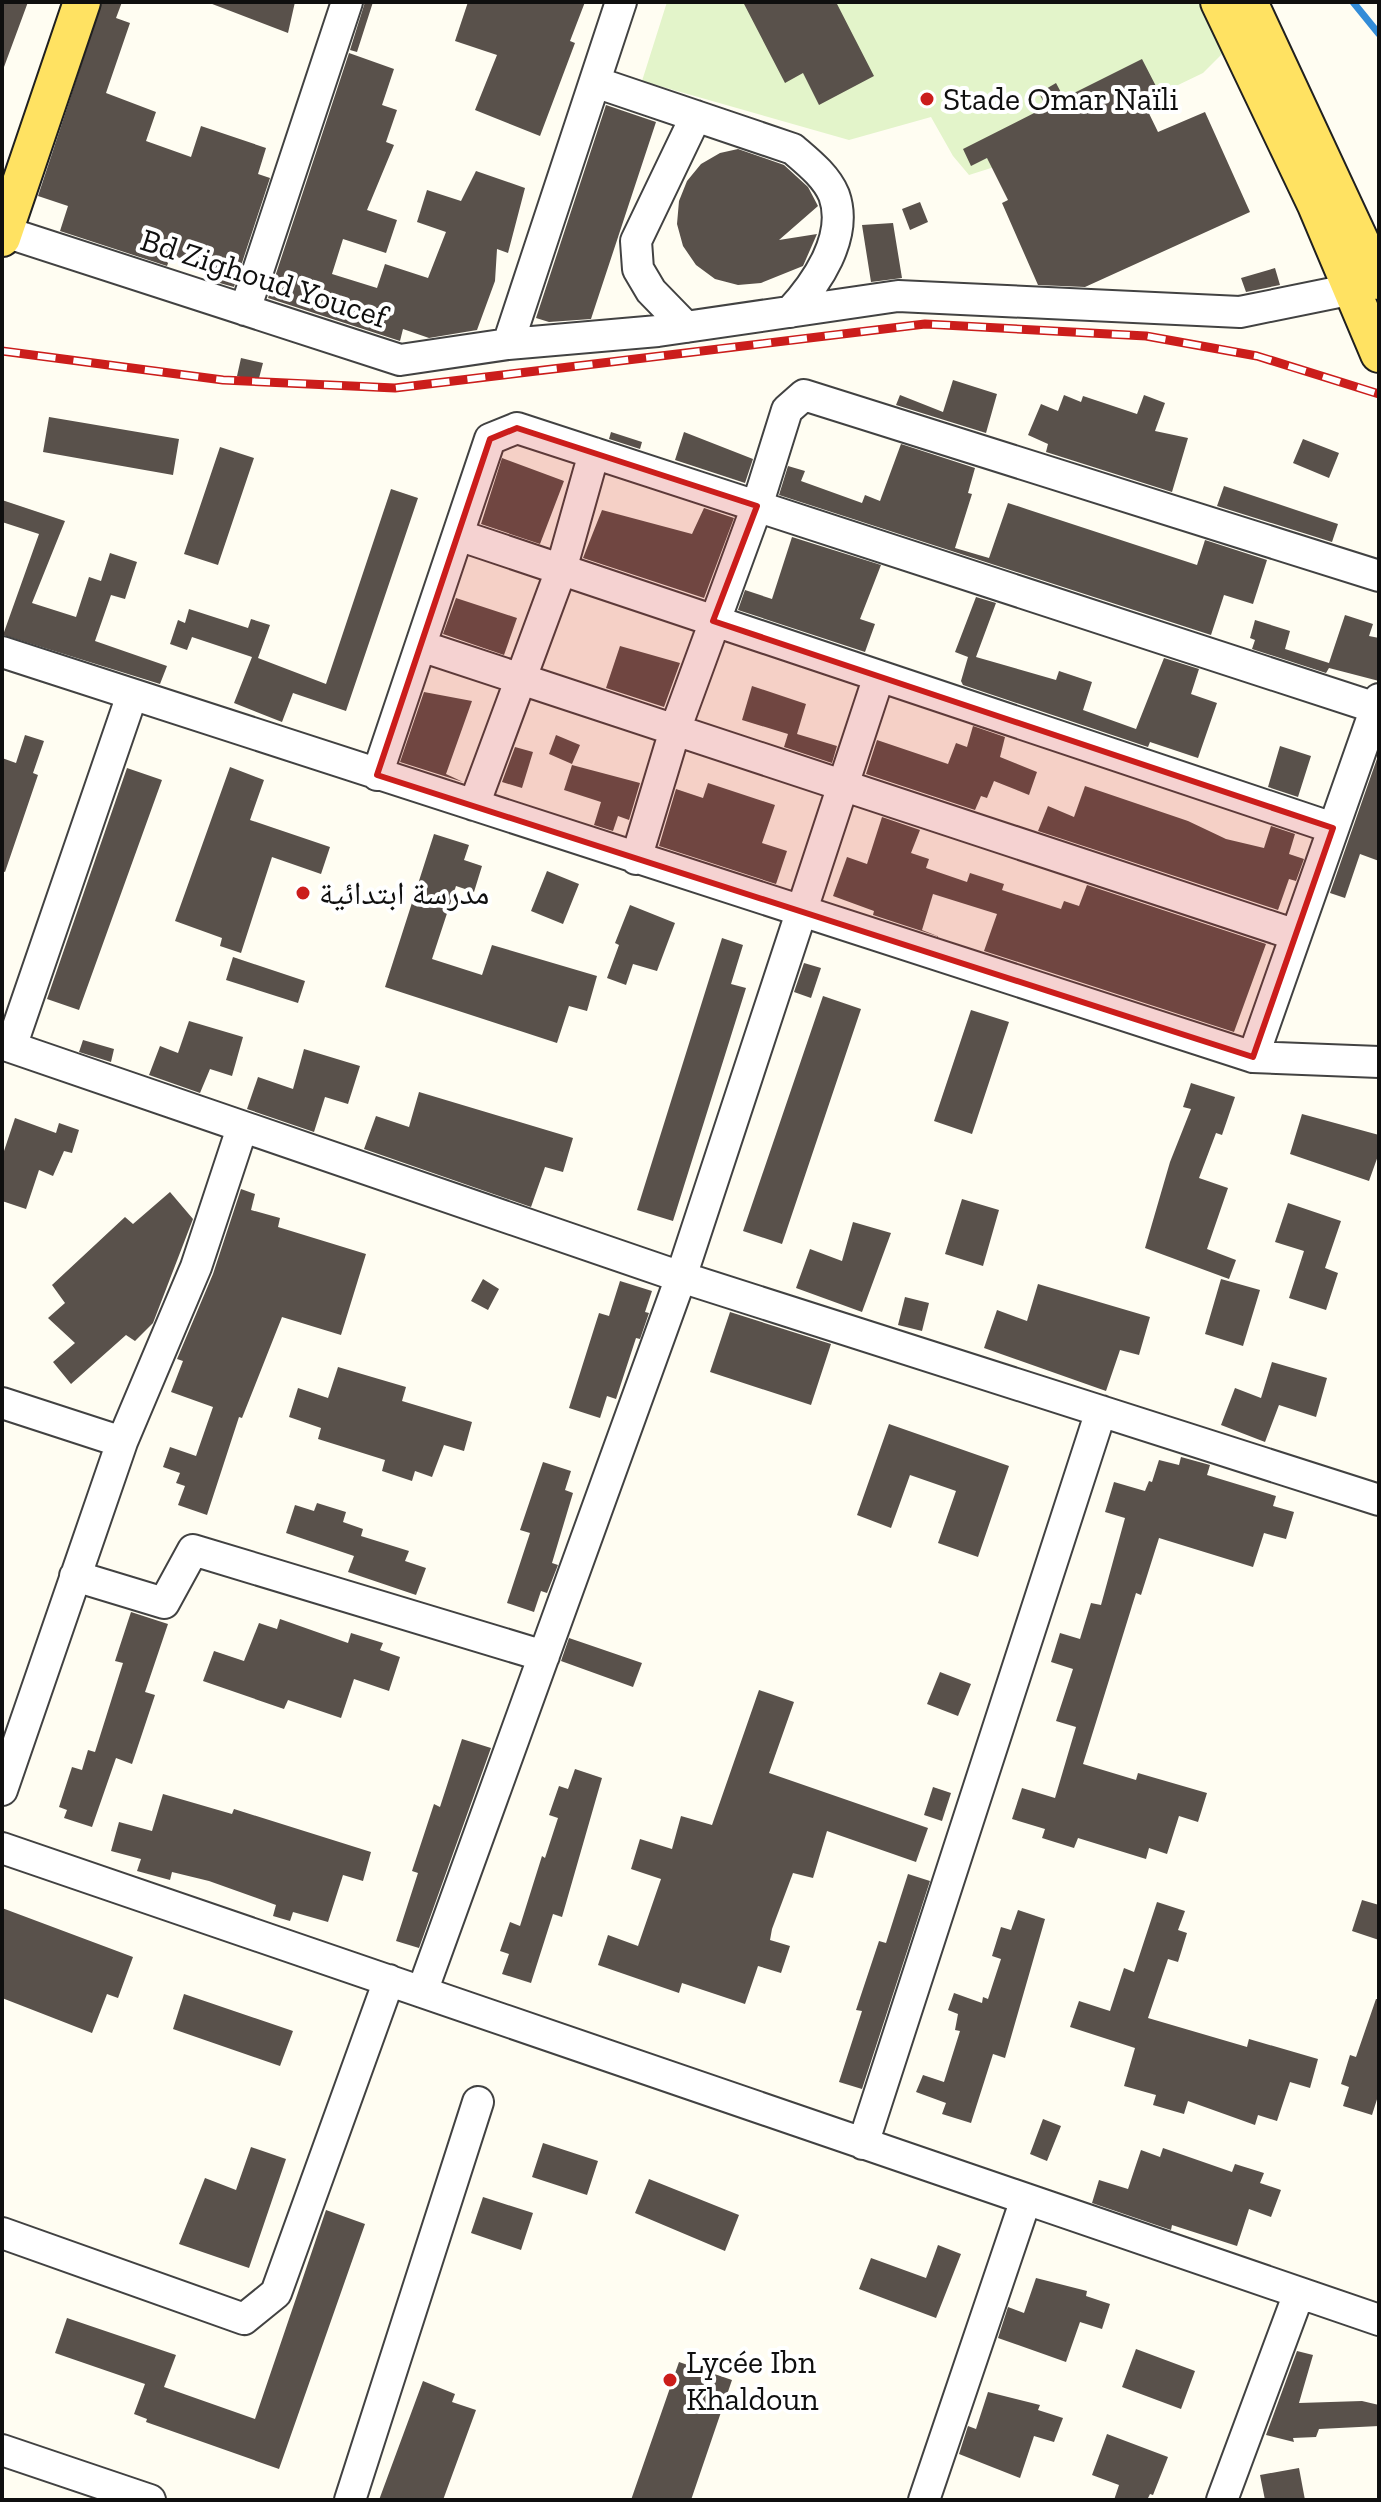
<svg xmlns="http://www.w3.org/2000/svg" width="1381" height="2502" viewBox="0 0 1381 2502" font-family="'Zilla Slab','Noto Naskh Arabic',serif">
	<rect width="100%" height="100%" fill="#fffdf2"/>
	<!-- pitch -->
	<path fill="#e3f4ca" d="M667,2H1211L1232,44L1203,73L1035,154L969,175L953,156L931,117L849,140L642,81Z"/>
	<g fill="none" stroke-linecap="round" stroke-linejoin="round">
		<!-- stream -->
		<path stroke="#338cd8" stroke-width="7" d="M1353,2L1379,34"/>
	</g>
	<!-- building -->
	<path fill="#59514b" d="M2,2H28L4,67L2,66Z
		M102,2H122L116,18L130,23L106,93L156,112L146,141L191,157L201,126L266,148L258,174L270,178L234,287L216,282L220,271L171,255L167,266L60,231L68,206L38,196Z
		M207,2H295L288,33Z
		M365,2H373L357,52L350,50Z
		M468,2H585L570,41L575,43L540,136L475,110L497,55L455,41Z
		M743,2H836L874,76L819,105L803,73L785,83Z
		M349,53L394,69L382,105L397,110L386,142L394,145L367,210L397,220L386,253L343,239L332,274L377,288L385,264L428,278L446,232L417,222L427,190L461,201L476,171L525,188L508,253L497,249L495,281L477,330L429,338L403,329L400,341L268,298Z
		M1142,59L1159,92L1141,97L1158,132L1205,112L1250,212L1085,287L1038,285L1002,203L1008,200L987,158L971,166L963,149L1046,107L1039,93L1056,83L1064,98Z
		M606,105L656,122L591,319L549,322L536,318Z
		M738,149L784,165L808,187L818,206L779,240L817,234L803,266L761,283L738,285L715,279L696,265L683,246L677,224L679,201L687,181L701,164L720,153Z
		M920,202L928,222L910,230L902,209Z
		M893,223L902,278L871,282L862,225Z
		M1275,268L1280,285L1246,292L1241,278Z
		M241,358L263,363L258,382L237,376Z
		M953,380L997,394L986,433L896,405L900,395L943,412Z
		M1064,395L1081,402L1083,396L1137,414L1144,395L1165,403L1155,431L1188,438L1172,492L1046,452L1048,444L1028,435L1041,404L1058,411Z
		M49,417L179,439L173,475L43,452Z
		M611,432L642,442L640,449L609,439Z
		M684,432L753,459L745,483L675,460Z
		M1303,439L1339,453L1329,478L1293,463Z
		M901,444L975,468L968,493L972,494L955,548L989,558L1008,503L1197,565L1205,540L1267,560L1253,604L1224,595L1211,635L779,495L788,466L805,471L801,481L862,503L865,495L880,501Z
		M220,447L254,458L218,565L184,554Z
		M502,458L564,481L540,544L481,524Z
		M1224,486L1338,524L1332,542L1217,506Z
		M391,489L418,498L346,711L293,693L282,722L234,703L252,657L192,637L187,650L170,644L178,620L185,623L189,609L248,628L251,619L270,625L258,658L326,684Z
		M2,500L65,521L32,603L76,617L89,577L101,581L110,553L137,562L125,599L111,595L95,641L167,666L160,684L3,635L39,534L2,522Z
		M704,508L734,518L704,598L583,558L602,510L692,534Z
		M792,537L881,565L860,619L875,624L865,652L738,610L745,590L772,599Z
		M976,597L996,603L976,657L1056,680L1059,671L1092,682L1083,710L1136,729L1164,658L1199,669L1191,694L1217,703L1198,758L1150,742L1148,747L963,685L961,681L968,657L955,652Z
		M456,598L517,618L504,655L443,634Z
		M1345,615L1373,624L1369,636L1379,638V681L1329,668L1326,673L1252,649L1255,640L1250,638L1255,620L1290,631L1285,649L1329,663Z
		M620,646L680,663L664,707L606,688Z
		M752,686L806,704L797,734L837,746L832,763L784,747L788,734L742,720Z
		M424,692L472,701L446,774L463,782L400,762Z
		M973,726L1005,737L1000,757L1037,772L1029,795L994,781L987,798L981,796L975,810L866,774L877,740L948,764L956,743L967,747Z
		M25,735L44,741L33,773L38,775L5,872L2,871V758L16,763Z
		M556,735L580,745L572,764L549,754Z
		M1280,746L1311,756L1298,797L1268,787Z
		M515,747L533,752L522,788L502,782Z
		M1379,753V861L1360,854L1345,898L1330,893Z
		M572,765L640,783L629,820L618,816L613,831L594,825L601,802L564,790Z
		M230,767L264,780L250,820L330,847L321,874L272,857L241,953L220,946L222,938L175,921Z
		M127,768L162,780L79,1010L47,999Z
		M708,783L775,805L762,843L787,851L776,884L659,846L676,789L703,798Z
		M1085,786L1188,821L1226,839L1264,848L1271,826L1295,834L1289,854L1304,859L1296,881L1289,879L1278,910L1038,831L1048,806L1074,817Z
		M882,817L920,830L911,853L929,859L926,868L967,882L970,873L1004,884L1002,890L1061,909L1064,901L1079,906L1087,885L1266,944L1234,1032L984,951L997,914L933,894L922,930L940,937L873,915L874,911L833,896L847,857L867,864Z
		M434,834L469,845L464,860L482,866L474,892L456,886L432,959L482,975L492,945L597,976L587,1011L569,1006L557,1043L385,987Z
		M547,871L579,884L563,924L531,911Z
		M630,905L675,923L657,971L633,964L626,985L607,978L619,945L615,943Z
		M722,938L743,945L731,984L746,988L673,1221L637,1210Z
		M233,957L305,981L298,1003L226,980Z
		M804,963L821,968L811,998L794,992Z
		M823,996L861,1009L782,1244L743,1231Z
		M971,1010L1009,1022L972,1134L934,1121Z
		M189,1021L243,1037L232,1076L210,1069L200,1093L149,1075L160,1046L178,1053Z
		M83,1040L114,1049L111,1062L79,1052Z
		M304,1049L360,1066L348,1104L325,1097L314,1132L247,1109L258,1077L293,1089Z
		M1191,1083L1235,1097L1222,1135L1216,1133L1199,1178L1228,1188L1207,1249L1236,1260L1229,1279L1145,1248L1170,1162L1191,1109L1183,1107Z
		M419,1092L573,1138L563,1172L545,1167L531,1207L364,1149L376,1116L409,1127Z
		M1302,1114L1379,1135V1153L1369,1181L1290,1154Z
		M15,1118L56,1133L59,1123L79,1130L72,1153L64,1151L53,1176L39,1170L26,1209L2,1201V1157Z
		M241,1189L255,1194L251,1210L280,1218L278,1227L366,1254L341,1335L282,1317L242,1418L239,1417L207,1515L178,1505L185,1486L176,1483L180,1473L163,1467L170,1447L196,1456L213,1407L171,1392L183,1361L177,1359L213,1274Z
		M170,1192L193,1219L153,1323L135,1341L126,1335L71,1384L53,1362L75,1343L48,1318L65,1303L52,1285L125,1217L133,1224Z
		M962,1199L999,1210L983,1266L945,1254Z
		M1288,1203L1341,1221L1325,1268L1338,1273L1326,1310L1289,1298L1304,1251L1275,1242Z
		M853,1222L891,1233L862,1312L796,1288L810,1249L842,1261Z
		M483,1279L499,1289L488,1310L471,1301Z
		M1221,1279L1260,1290L1243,1346L1205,1334Z
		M620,1281L652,1291L645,1312L649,1313L640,1339L636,1338L616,1399L607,1396L600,1418L569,1408L599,1313L609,1316Z
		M1038,1284L1150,1317L1139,1355L1120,1350L1106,1391L984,1348L997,1310L1027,1321Z
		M905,1297L929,1303L922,1331L898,1325Z
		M730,1312L831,1344L811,1405L710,1372Z
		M1272,1362L1327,1378L1316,1417L1279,1405L1265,1442L1221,1425L1235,1388L1261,1398Z
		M338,1367L406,1387L402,1401L472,1422L464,1451L444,1445L432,1477L415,1471L412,1481L382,1471L385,1460L318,1439L321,1428L289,1417L298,1388L328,1398Z
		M889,1424L1009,1466L978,1557L938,1543L956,1491L910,1475L891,1528L857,1515Z
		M1181,1457L1210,1465L1207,1475L1276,1496L1273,1506L1294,1512L1286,1539L1264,1533L1253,1567L1159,1538L1141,1595L1136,1593L1083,1764L1136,1780L1138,1773L1207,1793L1198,1822L1179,1816L1167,1854L1149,1848L1146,1859L1078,1838L1074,1848L1042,1838L1045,1829L1012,1819L1022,1788L1055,1798L1076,1727L1056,1721L1073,1669L1051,1662L1060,1633L1080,1639L1091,1603L1101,1605L1125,1518L1105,1512L1114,1482L1145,1491L1149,1481L1152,1482L1159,1460L1179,1465Z
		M543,1462L571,1471L565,1490L573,1493L552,1563L558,1565L547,1593L541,1591L534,1612L507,1603L530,1533L520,1530Z
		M317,1503L346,1512L343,1522L363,1529L361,1536L409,1551L405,1561L426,1568L416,1595L348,1572L354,1556L286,1533L295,1505L314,1511Z
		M131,1612L168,1624L145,1692L155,1695L132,1764L116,1758L92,1827L64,1818L67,1810L59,1807L72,1767L82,1770L88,1750L95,1752L123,1663L115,1661Z
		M280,1619L348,1643L351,1633L383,1643L380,1650L400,1657L389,1691L354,1679L341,1718L288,1700L284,1709L203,1681L214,1651L244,1661L259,1623L277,1629Z
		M569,1638L642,1663L633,1687L561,1661Z
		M940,1672L971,1684L958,1716L927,1704Z
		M759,1690L794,1702L769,1773L928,1828L916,1862L827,1831L813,1878L793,1873L772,1929L770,1940L790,1946L781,1973L758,1966L745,2004L682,1983L679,1993L598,1965L608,1935L638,1946L661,1879L631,1869L640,1839L672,1849L681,1816L712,1825Z
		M462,1739L491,1748L419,1948L396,1941L418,1873L412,1871L434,1804L440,1807Z
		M575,1769L602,1778L562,1917L553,1914L531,1983L502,1974L509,1954L500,1951L510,1922L520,1926L542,1856L545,1858L558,1818L549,1815L559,1786L568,1789Z
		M933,1787L951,1793L942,1821L924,1815Z
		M163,1794L232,1814L234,1809L371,1852L363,1881L343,1875L328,1922L293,1912L290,1921L273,1916L276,1905L209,1881L172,1872L170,1880L137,1871L141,1859L111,1851L119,1822L152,1831Z
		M908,1874L930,1881L862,2089L839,2082L862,2011L856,2010L879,1941L886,1943Z
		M1362,1900L1379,1905V1940L1352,1931Z
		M1157,1902L1185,1911L1178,1930L1187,1933L1178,1962L1168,1959L1148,2018L1247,2047L1249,2039L1318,2059L1310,2088L1290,2082L1277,2121L1258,2115L1255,2125L1188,2101L1184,2114L1153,2105L1156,2095L1124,2086L1135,2048L1070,2027L1079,2001L1110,2011L1124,1968L1134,1972Z
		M2,1908L133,1957L118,1998L107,1994L92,2033L2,1998Z
		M1018,1910L1045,1919L1005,2058L993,2054L971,2123L942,2114L946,2103L916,2092L923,2075L944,2082L960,2031L955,2030L958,2014L948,2010L954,1993L982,2003L983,1997L988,1999L1001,1959L992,1956L1001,1927L1011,1930Z
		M184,1994L293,2031L280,2066L173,2029Z
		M1376,1999H1379V2093L1372,2115L1343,2106L1349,2087L1341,2084L1350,2055L1356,2057Z
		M1043,2119L1061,2126L1047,2161L1030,2154Z
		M543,2143L598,2161L587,2195L532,2177Z
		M251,2147L286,2159L249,2268L179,2244L205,2178L236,2190Z
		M1163,2148L1232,2172L1235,2164L1264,2173L1260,2183L1281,2190L1271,2217L1249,2209L1237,2246L1172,2225L1171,2230L1092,2203L1099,2180L1128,2189L1141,2150L1160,2157Z
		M649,2179L739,2215L725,2251L635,2213Z
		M483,2197L533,2213L521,2250L471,2233Z
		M326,2210L365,2224L279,2469L146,2422L147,2419L134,2414L145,2384L55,2353L67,2318L176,2355L164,2387L255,2419Z
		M938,2245L961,2254L936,2318L859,2289L871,2258L926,2278Z
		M1036,2278L1087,2291L1086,2296L1110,2304L1102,2329L1080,2322L1066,2362L998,2338L1008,2307L1024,2313Z
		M1136,2349L1195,2371L1181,2409L1122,2387Z
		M1297,2351L1313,2355L1299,2403L1362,2401L1379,2405V2426L1319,2429L1316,2437L1293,2438L1294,2442L1266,2435Z
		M679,2362L732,2380L691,2500H631Z
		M423,2381L455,2394L452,2402L476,2410L443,2500H379Z
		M988,2392L1040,2405L1038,2410L1063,2418L1054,2442L1034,2436L1020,2478L959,2454L968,2426L976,2429Z
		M1107,2434L1168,2457L1153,2495L1150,2494L1147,2500H1114L1119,2485L1092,2475Z
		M1299,2468L1305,2500H1265L1260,2475Z"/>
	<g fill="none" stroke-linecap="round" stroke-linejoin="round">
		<!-- minor casing -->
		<g stroke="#424242" stroke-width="34">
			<path id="minor" d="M595,82L793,149C808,162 826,176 834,195C849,237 816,284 790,312
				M2,231L400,360L508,344L658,331L898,296L1240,312L1353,289
				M245,310L347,2
				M686,327L651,291L638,269L636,241L696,116
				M508,344L621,2
				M458,535L1333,828
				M421,646L1296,935
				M2,652L1253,1057L1379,699
				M377,775L490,439L517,428L1376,708
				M474,805L561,570L594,453
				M636,859L675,730L757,506L787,410L804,395L1379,576
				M2,1044L681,1277L1379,1500
				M11,1047L132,695
				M1253,1057L1379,1062
				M2,1403L122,1442
				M75,1576L164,1603L193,1550L544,1656
				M2,1790L122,1442L196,1267L242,1128
				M2,1848L1379,2320
				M422,1992L681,1277L879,676
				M863,2144L1101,1411
				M2,2233L244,2319L276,2293L389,1980
				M2,2450L150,2500
				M350,2500L478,2102
				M924,2500L1026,2199
				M1222,2500L1299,2293"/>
		</g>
		<!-- major casing -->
		<g stroke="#202020" stroke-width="40">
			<path id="major" d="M1219,2L1316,205L1379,354
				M1249,2L1379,281
				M2,238L82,2"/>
		</g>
		<!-- minor -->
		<use href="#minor" stroke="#fff" stroke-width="30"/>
		<!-- major -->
		<use href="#major" stroke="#ffe262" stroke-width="36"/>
		<!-- rail casing -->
		<g stroke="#cb1d1b" stroke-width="9">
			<path id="rail" d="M2,351L223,380L395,388L925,324L1146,336L1257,356L1379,394"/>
		</g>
		<!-- rail -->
		<use href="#rail" stroke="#fff" stroke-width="6" stroke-dasharray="18" stroke-linecap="butt"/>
	</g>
	<!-- marked area -->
	<path fill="#cb1d1b" fill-opacity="0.2" stroke="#cb1d1b" stroke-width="6" stroke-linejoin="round" d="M517,428L757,506L713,621L1333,828L1253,1057L377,775L490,439Z"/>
	<!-- markers -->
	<g fill="#cb1d1b" stroke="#fff" stroke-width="3">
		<circle cx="927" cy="99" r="8"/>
		<circle cx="303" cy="893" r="8"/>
		<circle cx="670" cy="2380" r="8"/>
	</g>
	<g text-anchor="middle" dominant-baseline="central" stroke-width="8" stroke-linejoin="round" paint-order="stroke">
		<!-- poi labels -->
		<g font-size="32" fill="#0f0f0f" stroke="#fff" text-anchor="start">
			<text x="943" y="99">Stade Omar Naïli</text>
			<text x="319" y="893">مدرسة ابتدائية</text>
			<text x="686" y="2362">Lycée Ibn<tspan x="686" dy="37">Khaldoun</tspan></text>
		</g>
		<!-- street labels -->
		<g font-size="32" fill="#0f0f0f" stroke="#fff">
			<text transform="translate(264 278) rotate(18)">Bd Zighoud Youcef</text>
		</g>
	</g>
	<!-- border -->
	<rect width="1381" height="2502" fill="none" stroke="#0f0f0f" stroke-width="8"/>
</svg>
